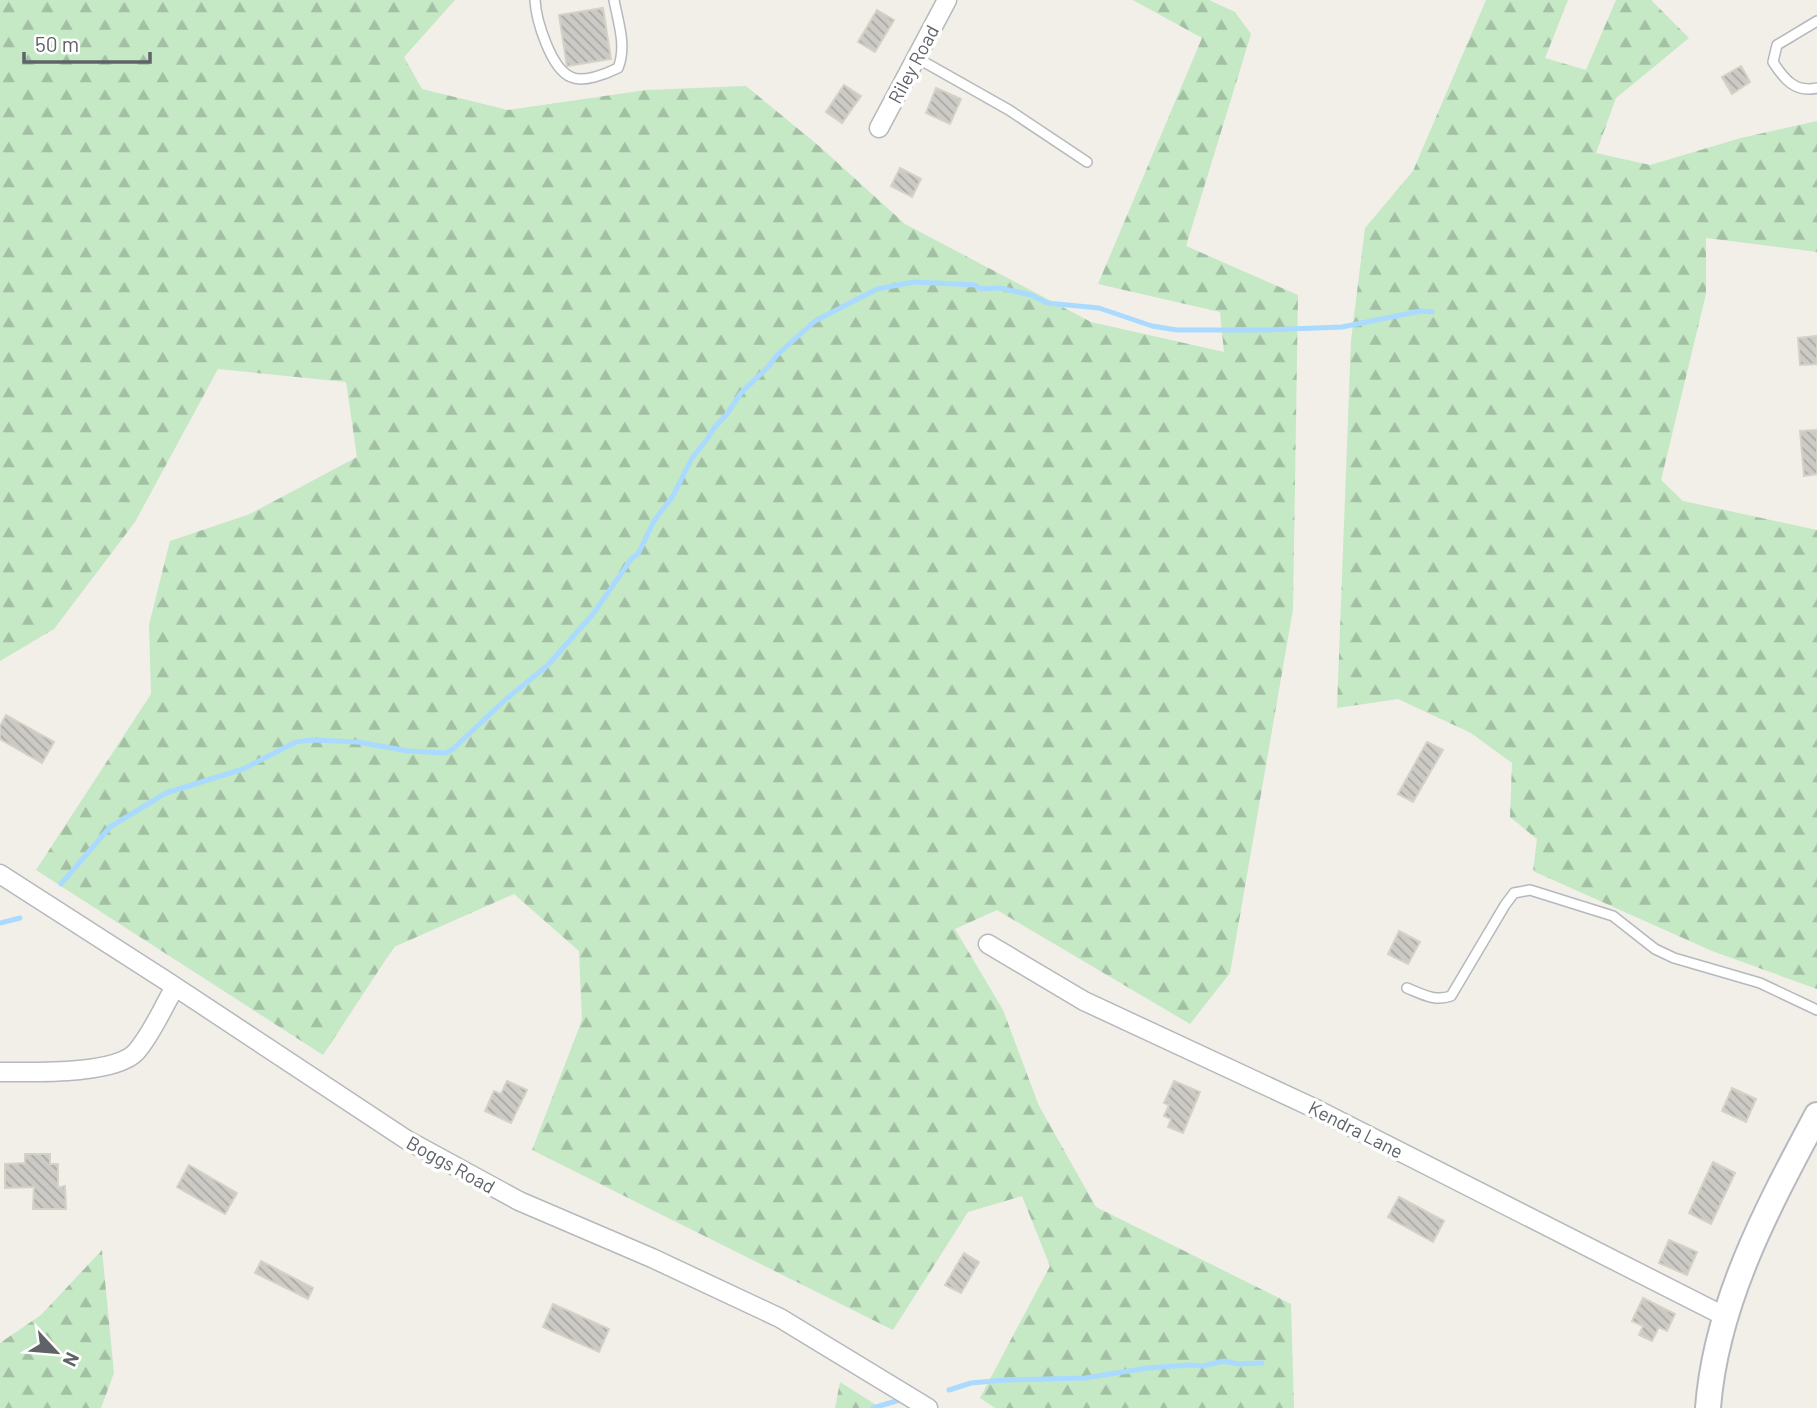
<svg xmlns="http://www.w3.org/2000/svg" width="1817" height="1408" viewBox="0 0 1817 1408" font-family="Barlow,sans-serif">
	<defs>
		<pattern id="forest-firs" width="22" height="20" patternUnits="userSpaceOnUse" patternTransform="scale(1.75)"><rect width="22" height="20" fill="#c5e8c5"/><path d="M5 1l3.5 6h-7zM16 11l3.5 6h-7z" fill="#a3c0a4"/></pattern>
		<pattern id="building-back-hatch" width="6" height="6" patternUnits="userSpaceOnUse" patternTransform="scale(1.75)"><rect width="6" height="6" fill="#cccac5"/><path d="M-1 5l2 2M0 0l6 6M5-1l2 2" fill="none" stroke="#a9a8a4"/></pattern>
	</defs>
	<rect width="100%" height="100%" fill="#f1efe8"/>
	<!-- forest -->
	<path fill="url(#forest-firs)" d="M0,0H455L404,57L422,89L508,110L646,90L746,86L819,146L905,224L1091,322L1224,352L1220,312L1098,284L1202,38L1133,0H1209L1235,12L1251,34L1186,246L1298,295L1293,609L1230,973L1190,1024L997,910L955,929L1003,1010L1039,1106L1096,1207L1291,1304L1294,1408H995L980,1398L1050,1266L1022,1196L968,1212L893,1330L532,1150L582,1020L579,951L514,894L394,947L323,1055L36,870L151,694L149,625L170,541L250,514L357,457L346,382L218,369L135,522L54,629L0,661Z
		M1486,0H1568L1545,58L1586,70L1616,0H1651L1689,38L1616,98L1596,153L1650,165L1741,138L1817,121V252L1706,238V294L1661,480L1683,501L1817,530V989L1712,951L1533,871L1537,839L1510,817L1512,763L1471,733L1398,699L1337,708L1351,340L1365,228L1413,171Z
		M102,1250L114,1373L101,1408H0V1343L41,1315Z
		M840,1382L881,1408H835Z"/>
	<g fill="none" stroke-linecap="round" stroke-linejoin="round">
		<!-- stream -->
		<path stroke="#aadaff" stroke-width="5" d="M61,884L110,827L166,793L243,769L296,742L311,740L358,742L408,751L446,753L453,749L505,700L547,666L593,614L632,558L638,554L654,521L673,496L692,458L708,438L714,428L727,414L741,393L769,366L776,356L815,321L877,289L914,282L975,285L981,289L1000,288L1031,295L1047,303L1099,308L1152,326L1177,330H1266L1342,327L1421,311L1432,312
			M0,923L20,918
			M949,1390L971,1383L1005,1380L1085,1378L1148,1368L1190,1365L1203,1366L1224,1361L1238,1364L1262,1363
			M873,1408L903,1399"/>
	</g>
	<!-- building -->
	<path fill="url(#building-back-hatch)" stroke="#d6d1c6" stroke-width="2" d="M603,8L611,59L567,66L559,15Z
		M877,10L894,20L875,52L858,42Z
		M1741,66L1750,82L1732,94L1722,77Z
		M844,85L861,96L842,123L826,112Z
		M936,88L961,99L950,124L926,113Z
		M900,168L921,179L912,197L891,186Z
		M1817,336V364L1800,365L1798,338Z
		M1817,430V474L1804,476L1800,431Z
		M6,715L54,742L42,763L0,739V726Z
		M1427,742L1443,750L1413,802L1398,794Z
		M1399,931L1420,942L1408,964L1388,954Z
		M507,1081L527,1090L511,1123L485,1111L494,1091L501,1094Z
		M1174,1081L1200,1092L1183,1133L1168,1127L1171,1119L1164,1116L1169,1105L1164,1103Z
		M1732,1088L1756,1099L1746,1122L1722,1111Z
		M25,1154H50V1164H58V1188L65,1186L66,1209H33L34,1187L5,1188V1164L25,1163Z
		M1713,1162L1735,1173L1711,1224L1689,1213Z
		M189,1165L237,1193L225,1214L177,1187Z
		M1399,1197L1444,1221L1433,1242L1388,1217Z
		M1669,1240L1697,1252L1687,1275L1659,1263Z
		M964,1253L979,1262L961,1293L945,1285Z
		M261,1261L313,1288L308,1299L255,1273Z
		M1643,1298L1675,1314L1667,1331L1659,1327L1652,1341L1639,1335L1643,1326L1632,1321Z
		M553,1304L609,1329L599,1352L543,1327Z"/>
	<g fill="none" stroke-linecap="round" stroke-linejoin="round">
		<!-- lane casing -->
		<g stroke="#b5b8bc" stroke-width="12">
			<path id="lane" d="M535,0C536,20 551,69 571,77C583,83 606,74 618,68C627,46 618,22 614,0
				M1817,21L1777,45L1773,62C1784,79 1795,93 1817,88
				M917,58L1009,110L1087,162
				M1407,988C1422,994 1435,1002 1451,996L1505,905L1514,893L1530,890L1613,916L1655,949L1674,958L1760,983L1817,1010"/>
		</g>
		<!-- street casing -->
		<g stroke="#b5b8bc" stroke-width="21">
			<path id="street" d="M879,128L947,0
				M0,874L168,982L407,1140L519,1201L652,1258L780,1318L928,1408
				M988,944L1084,1001L1316,1109L1724,1316
				M0,1072C31,1072 115,1075 136,1052C152,1034 163,1007 175,987"/>
		</g>
		<!-- secondary casing -->
		<g stroke="#b6babf" stroke-width="28">
			<path id="secondary" d="M1708,1408C1716,1302 1768,1207 1817,1115"/>
		</g>
		<!-- lane -->
		<use href="#lane" stroke="#fff" stroke-width="9"/>
		<!-- street -->
		<use href="#street" stroke="#fff" stroke-width="18"/>
		<!-- secondary -->
		<use href="#secondary" stroke="#fff" stroke-width="24"/>
	</g>
	<g text-anchor="middle" dominant-baseline="central" stroke-width="7" stroke-linejoin="round" paint-order="stroke">
		<!-- street labels -->
		<g font-size="19" fill="#5f6368" stroke="#fff">
			<text transform="translate(913 64) rotate(-62)">Riley Road</text>
			<text transform="translate(1356 1129) rotate(27)">Kendra Lane</text>
			<text transform="translate(451 1164) rotate(29)">Boggs Road</text>
		</g>
	</g>
	<!-- north arrow -->
	<g transform="translate(56 1352) rotate(116)" stroke="#ffffff" stroke-width="5" paint-order="stroke">
	<path d="M0-5L12 26L0 18L-12 26Z" fill="#5f6368"/>
	<text y="-10" font-size="19" font-weight="bold" text-anchor="middle" fill="#5f6368">N</text>
	</g>
	<!-- scale -->
	<path d="M24 52v10h126v-10" fill="none" stroke="#5f6368" stroke-width="3.5"/>
	<text x="35" y="52" font-size="21" fill="#5f6368" stroke="#ffffff" stroke-width="5" paint-order="stroke">50 m</text>
</svg>
